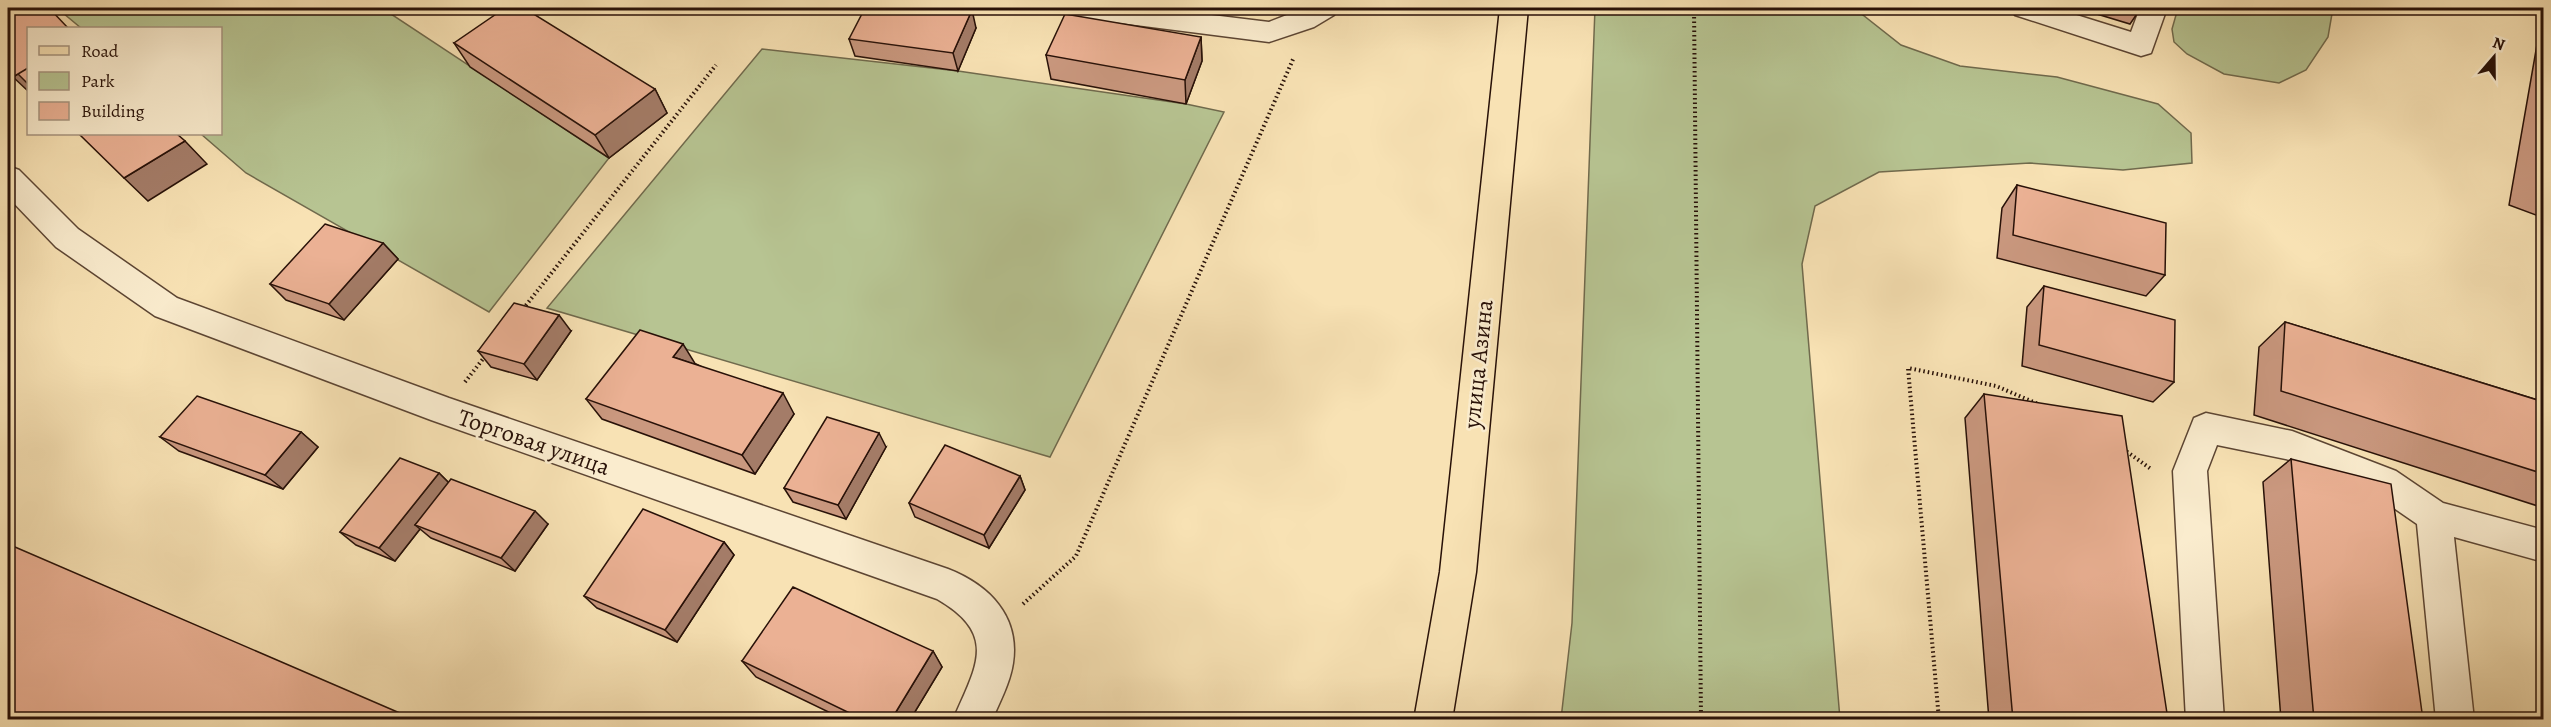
<svg xmlns="http://www.w3.org/2000/svg" width="2551" height="727" viewBox="0 0 2551 727" font-family="Alegreya,serif">
	<rect width="100%" height="100%" fill="#f8e2b4"/>
	<filter id="stains"><feTurbulence type="fractalNoise" baseFrequency=".00333" numOctaves="4"/><feColorMatrix values="0 0 0 0 .2 0 0 0 0 .09 0 0 0 0 .02 0 0 0 .5 -.17"/></filter>
	<radialGradient id="worn" r=".72"><stop offset=".6" stop-color="#630" stop-opacity="0"/><stop offset="1" stop-color="#630" stop-opacity=".3"/></radialGradient>
	<!-- green -->
	<path fill="#b7c492" stroke="#706a4d" stroke-width="1.5" d="M57,8H382L609,158L489,312L246,173L201,134H220V28H81Z
		M1595,8H1854L1901,45L1960,66L2057,77L2158,104L2191,133L2192,163L2123,170L2030,163L1879,172L1815,206L1802,264L1840,719H1561L1572,623Z
		M2178,8H2333L2328,37L2306,70L2279,83L2224,74L2187,54L2174,42L2172,29Z
		M762,49L958,71L1186,104L1224,112L1050,457L547,308Z"/>
	<g fill="none" stroke-linecap="round" stroke-linejoin="round">
		<!-- minor casing -->
		<g stroke="#5c4533" stroke-width="3">
			<path id="minor" d="M1067,8H1154L1269,22L1305,8H1338L1334,15L1314,27L1269,42L1081,18L1071,15Z
				M2011,8H2054L2131,32L2140,8H2167L2151,53L2141,56L2015,15Z
				M8,166L19,170L78,229L177,298L449,398L948,569C989,585 1020,616 1013,663C1010,683 1000,701 992,720H953C976,666 999,635 937,599L431,420L155,316L56,247L8,197Z
				M2206,413L2292,431L2396,471L2443,503L2544,530V562L2454,537L2474,720H2436L2417,524L2372,493L2290,460L2217,445L2207,471L2224,720H2186L2173,471L2194,418Z"/>
		</g>
		<!-- major casing -->
		<g stroke="#281108" stroke-width="3">
			<path id="major" d="M1500,8H1528L1476,572L1452,720H1414L1440,572Z"/>
		</g>
		<!-- path -->
		<path stroke="#281108" stroke-width="4" stroke-dasharray="1.5 3" stroke-linecap="butt" d="M1694,8L1701,720
			M523,309L716,65
			M465,382L486,355
			M2123,449L2151,469
			M1023,604L1076,556L1294,57
			M1939,720L1908,368L1996,386L2038,404"/>
		<!-- minor -->
		<use href="#minor" fill="#faecce" fill-rule="evenodd"/>
		<!-- major -->
		<use href="#major" fill="#f8e2b4" fill-rule="evenodd"/>
	</g>
	<!-- wall -->
	<path fill="#ca987f" stroke="#281108" stroke-width="1.5" d="M2077,8H2141L2130,24Z
		M976,28L958,71L855,56L849,39Z
		M2544,29V218L2509,205L2539,33Z
		M1201,37L1202,61L1186,104L1051,79L1046,55Z
		M454,43L655,89L667,113L609,158L470,67Z
		M2017,185L2165,275L2146,296L1997,258L2002,208Z
		M383,243L398,259L344,320L286,300L270,284Z
		M2044,286L2174,382L2153,402L2022,366L2027,307Z
		M2285,322L2544,402V508L2254,415L2259,347Z
		M571,331L537,380L491,367L478,351Z
		M696,364L794,414L755,474L602,419L586,399Z
		M1984,394L2168,720H1989L1965,418Z
		M301,432L318,447L283,489L179,451L160,437Z
		M886,447L846,519L793,502L784,488Z
		M2291,459L2423,720H2281L2263,482Z
		M439,473L449,483L548,524L515,571L431,538L420,529L395,561L356,545L340,532Z
		M1020,476L1025,490L989,548L915,517L909,503Z
		M724,542L734,555L677,642L597,608L584,596Z
		M933,651L942,667L910,720H845L756,677L742,661Z"/>
	<!-- shaded-wall -->
	<path fill="#a47c68" stroke="#281108" stroke-width="1.5" d="M972,10L976,28L958,71L953,53Z
		M1201,37L1202,61L1186,104L1185,80Z
		M28,68V91L13,77Z
		M655,89L667,113L609,158L595,135Z
		M185,141L207,164L148,201L124,178Z
		M383,243L398,259L344,320L329,304Z
		M559,315L571,331L537,380L524,364Z
		M683,344L696,365L673,357Z
		M783,393L794,414L755,474L742,455Z
		M301,432L318,447L283,489L265,475Z
		M879,433L886,447L846,519L838,505Z
		M439,473L453,487L415,525L420,529L395,561L379,548Z
		M1020,476L1025,490L989,548L984,535Z
		M535,511L548,524L515,571L501,558Z
		M724,542L734,555L677,642L665,630Z
		M933,651L942,667L910,720H891Z"/>
	<!-- building -->
	<path fill="#ebb194" stroke="#281108" stroke-width="1.5" d="M24,8H49L68,28H28V68L13,77L8,70V16Z
		M505,8H524L655,89L595,135L454,43Z
		M865,8H954L972,10L953,53L849,39Z
		M1065,14L1201,37L1185,80L1046,55Z
		M28,68V84L18,74Z
		M79,134H177L185,141L124,178Z
		M2544,160V180L2541,178Z
		M2017,185L2166,223L2165,275L2013,235Z
		M325,224L383,243L329,304L270,284Z
		M2044,286L2175,320L2174,382L2039,345Z
		M514,303L559,315L524,364L478,351Z
		M2285,322L2544,402V474L2281,391Z
		M640,330L683,344L673,357L783,393L742,455L586,399Z
		M1984,394L2122,416L2168,720H2013Z
		M197,396L301,432L265,475L160,437Z
		M827,417L879,433L838,505L784,488Z
		M945,445L1020,476L984,535L909,503Z
		M400,458L439,473L379,548L340,532Z
		M2291,459L2391,484L2423,720H2314Z
		M451,479L535,511L501,558L415,525Z
		M643,509L724,542L665,630L584,596Z
		M8,544L416,720H8Z
		M793,587L933,651L891,720H864L742,661Z"/>
	<g text-anchor="middle" dominant-baseline="central" stroke-width="5" stroke-linejoin="round" paint-order="stroke">
		<!-- street labels -->
		<g font-size="24" fill="#281108" stroke="#faecce">
			<text transform="translate(1478 364) rotate(-84)">улица Азина</text>
			<text transform="translate(534 442) rotate(19)">Торговая улица</text>
		</g>
	</g>
	<!-- margin -->
	<rect width="2551" height="727" fill="none" stroke="#f8e2b4" stroke-width="30"/>
	<rect x="9" y="9" width="2533" height="709" fill="none" stroke="#281108" stroke-width="3"/>
	<rect x="15" y="15" width="2521" height="697" fill="none" stroke="#281108" stroke-width="1.5"/>
	<!-- legend -->
	<rect x="27" y="27" width="195" height="108" fill="#faecce" stroke="#a6947f" stroke-width="1.5"/>
	<rect x="39" y="46" width="30" height="9" fill="#f8e2b4" stroke="#a6947f" stroke-width="1.5"/>
	<text x="81" y="57" font-size="18" fill="#281108">Road</text>
	<rect x="39" y="72" width="30" height="18" fill="#b7c492" stroke="#a6947f" stroke-width="1.5"/>
	<text x="81" y="87" font-size="18" fill="#281108">Park</text>
	<rect x="39" y="102" width="30" height="18" fill="#ebb194" stroke="#a6947f" stroke-width="1.5"/>
	<text x="81" y="117" font-size="18" fill="#281108">Building</text>
	<!-- north arrow -->
	<g transform="translate(2494 57) rotate(20)" stroke="#faecce" stroke-width="4.5" paint-order="stroke">
	<path d="M0-4.5L10 22L0 15L-10 22Z" fill="#281108"/>
	<text y="-9" font-size="16" font-weight="bold" text-anchor="middle" fill="#281108">N</text>
	</g>
	<rect width="100%" height="100%" filter="url(#stains)"/>
	<rect width="100%" height="100%" fill="url(#worn)"/>
</svg>
